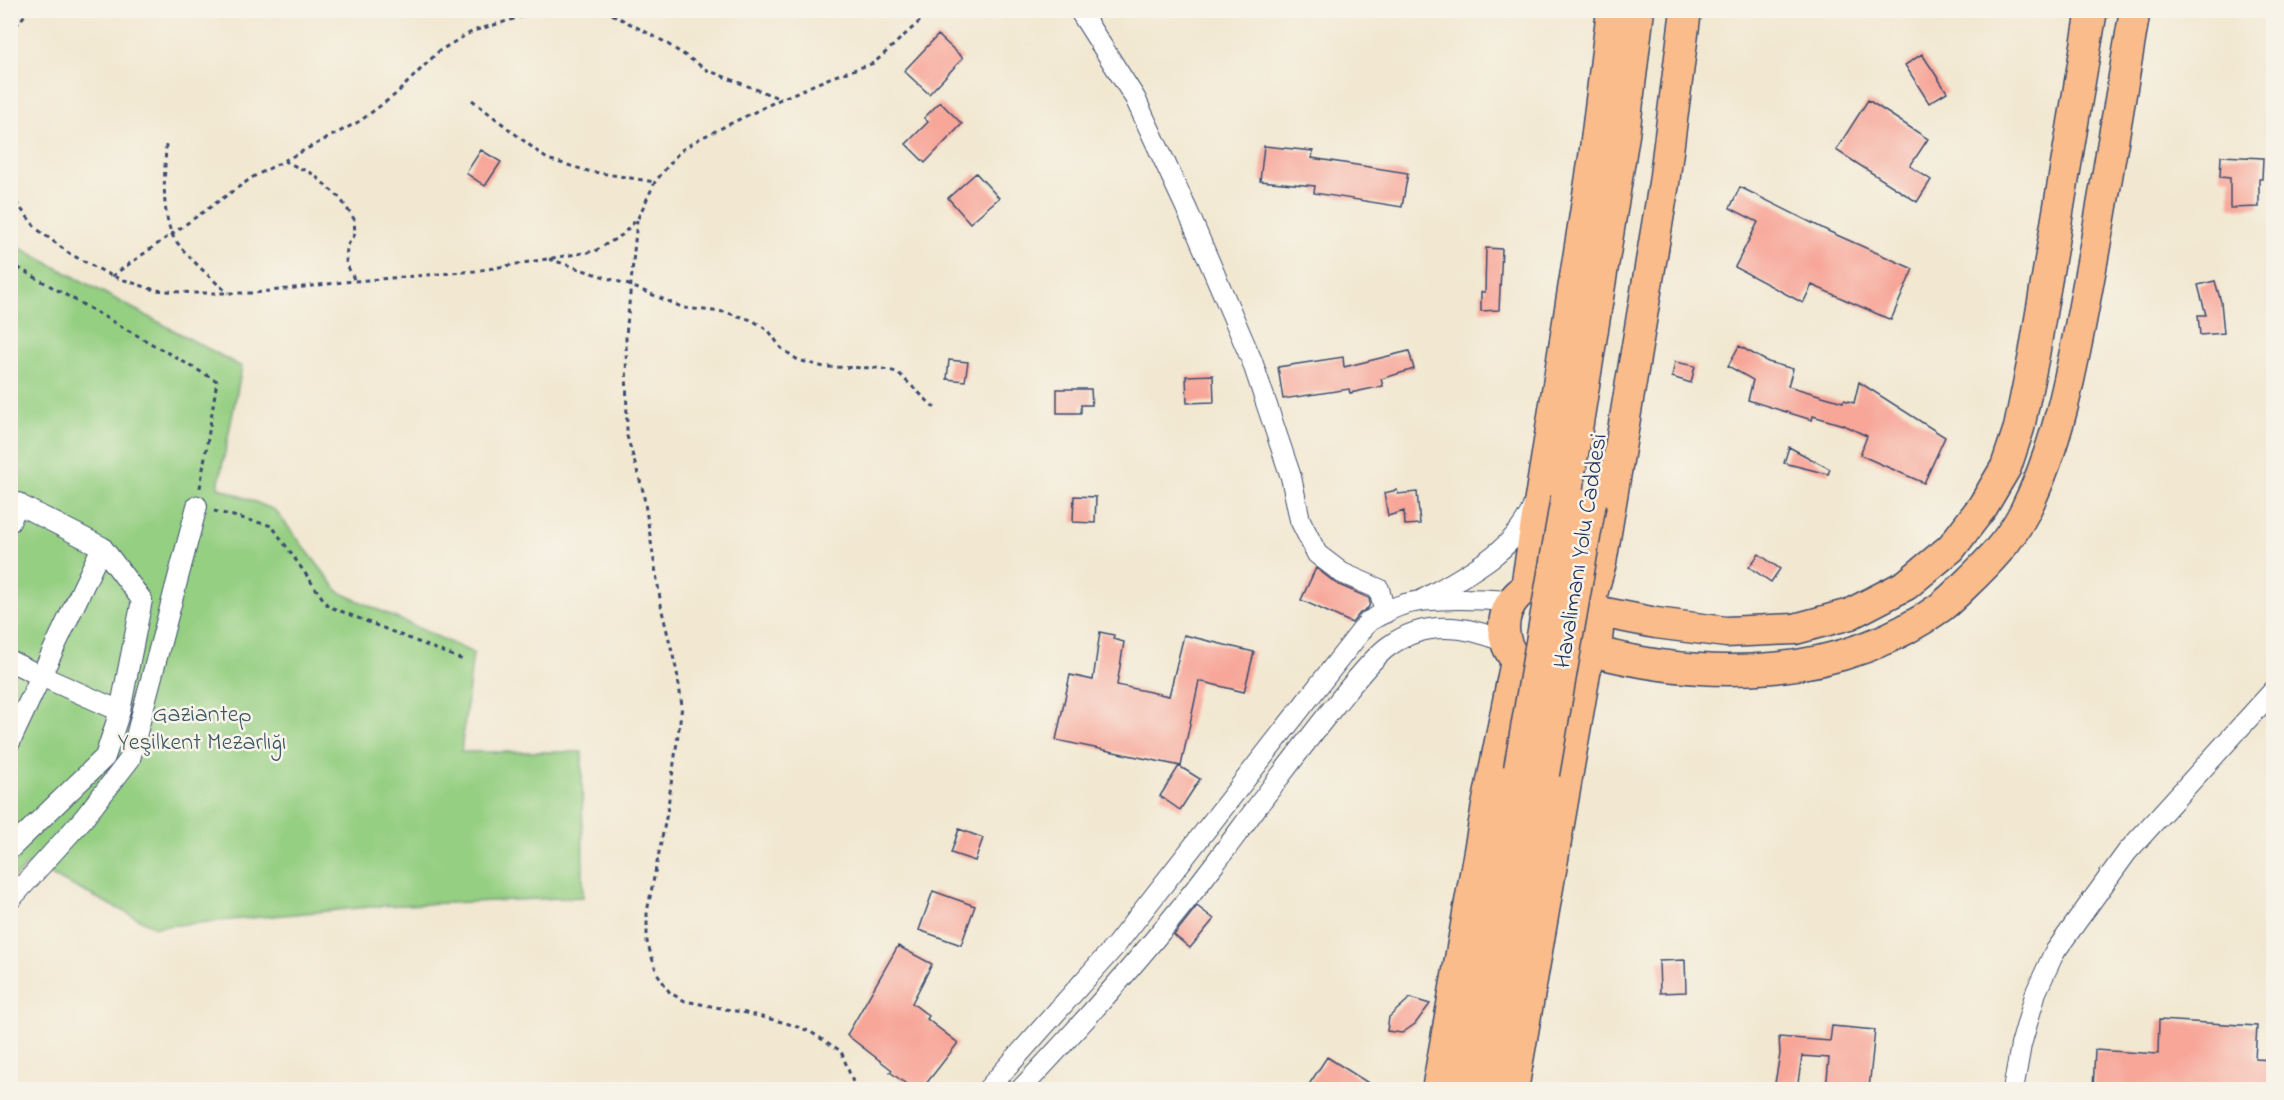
<svg xmlns="http://www.w3.org/2000/svg" width="2284" height="1100" viewBox="0 0 2284 1100" font-family="'Indie Flower',sans-serif">
	<rect width="100%" height="100%" fill="#f7f3e8"/>
	<filter id="ink" filterUnits="userSpaceOnUse"><feTurbulence type="fractalNoise" baseFrequency=".0167" numOctaves="2"/><feDisplacementMap in="SourceGraphic" scale="12" xChannelSelector="R" yChannelSelector="G"/><feConvolveMatrix kernelMatrix="1 2 1 2 8 2 1 2 1" color-interpolation-filters="sRGB"/></filter>
	<filter id="wash" filterUnits="userSpaceOnUse"><feTurbulence type="fractalNoise" baseFrequency=".008" numOctaves="4" result="noise"/><feDisplacementMap in="SourceGraphic" scale="24" xChannelSelector="R" yChannelSelector="G"/><feGaussianBlur stdDeviation="1.35" result="paint"/><feColorMatrix in="noise" values="0 0 0 0 0 0 0 0 0 0 0 0 0 0 0 0 0 1.4 0 .05"/><feComposite in="paint" operator="in"/></filter>
	<g filter="url(#wash)">
		<rect width="100%" height="100%" fill="#f2e8d1"/>
		<!-- green -->
		<path fill="#95cf82" stroke="#587f70" stroke-width="1.5" d="M11,243L242,367L218,487L275,510L339,592L473,653L461,752H582L583,897L380,906L155,927L29,864L11,881Z"/>
		<g id="blocks">
			<!-- building -->
			<path fill="#f7a698" d="M938,35L963,58L929,94L904,71Z
				M1922,54L1947,92L1929,103L1905,65Z
				M1868,100L1928,139L1910,166L1931,180L1917,202L1836,150Z
				M940,102L962,124L925,163L906,144L928,122L924,118Z
				M1264,146L1313,151L1312,158L1408,173L1402,207L1314,193L1315,186L1260,181Z
				M481,150L501,162L485,186L466,173Z
				M2221,156L2263,158L2262,179H2259V207L2230,208V178L2220,177Z
				M976,173L999,198L970,223L948,198Z
				M1740,187L1830,232L1913,269L1891,320L1812,285L1803,303L1735,267L1758,222L1730,208Z
				M1486,248L1502,249L1499,310L1481,311V292H1485Z
				M2215,281L2221,302L2224,333L2200,335L2198,315H2206L2198,285Z
				M1739,346L1768,362L1793,369L1788,386L1843,402L1844,400L1854,403L1859,382L1945,437L1924,483L1860,455L1867,436L1843,425L1813,416L1812,420L1748,400L1753,380L1728,366Z
				M1409,351L1414,369L1381,379L1383,386L1350,393L1349,389L1283,399L1278,367L1343,357L1344,367Z
				M949,360L968,362L965,381L947,379Z
				M1675,362L1695,366L1691,383L1672,377Z
				M1213,375L1214,402L1187,403L1186,376Z
				M1057,389H1091L1092,405H1081V413H1057Z
				M1789,447L1830,469L1828,474L1784,463Z
				M1397,490L1398,494L1417,492L1420,524L1405,525L1404,511L1388,516L1384,493Z
				M1074,496L1096,497L1095,523L1073,522Z
				M1759,554L1780,569L1771,582L1749,567Z
				M1316,568L1337,584L1369,598L1370,604L1368,608L1360,613L1352,623L1301,600Z
				M1100,632L1114,635L1113,639L1124,642L1117,685L1169,696L1184,635L1254,652L1244,692L1199,681L1181,766L1056,740L1070,675L1093,680Z
				M1179,766L1200,779L1180,810L1160,796Z
				M959,829L983,838L975,861L951,853Z
				M933,891L975,906L961,945L919,930Z
				M1197,906L1214,919L1190,948L1174,935Z
				M898,946L932,964L912,1003L929,1016L927,1019L958,1043L922,1089H913L890,1072L892,1070L847,1035Z
				M1685,960L1686,992L1660,993L1659,961Z
				M1410,998L1430,1004L1415,1024L1402,1033L1387,1031L1389,1017Z
				M2159,1020L2257,1026L2255,1059L2274,1060V1089H2093L2095,1050L2158,1054Z
				M1832,1026L1875,1030L1869,1089H1826L1829,1058L1802,1056L1797,1089H1774L1780,1054L1779,1037L1830,1041Z
				M1327,1057L1378,1089H1306Z"/>
		</g>
	</g>
	<g filter="url(#ink)">
		<use href="#blocks" fill-opacity="0" stroke="#3b4b6f" stroke-width="1.5"/>
		<g fill="none" stroke-linecap="round" stroke-linejoin="round">
			<!-- minor casing -->
			<g stroke="#3b4b6f" stroke-width="22">
				<path id="minor" d="M1079,10L1135,98L1188,212L1252,361L1291,477L1300,520L1317,554L1342,573L1379,589L1385,613
					M10,500L102,547L142,600L120,711L105,757L10,849
					M10,522L18,503
					M1422,600C1462,577 1518,550 1534,504
					M10,661L41,676L102,547
					M10,742L41,676L120,711
					M10,900L84,818L130,759L197,506
					M987,1090L1116,945L1369,621C1379,616 1388,610 1399,606C1425,596 1482,599 1511,601
					M1020,1090C1087,1019 1154,944 1213,866C1254,811 1294,756 1337,703C1349,688 1374,656 1389,646C1425,620 1466,625 1505,642
					M2013,1090L2021,1045L2036,992L2054,953L2127,852L2274,690"/>
			</g>
			<!-- highway casing -->
			<g stroke="#3b4b6f" stroke-width="33">
				<path id="highway" d="M1566,498L1624,135L1639,10
					M1504 628a47 47 0 1 1 94 0a47 47 0 1 1-94 0Z
					M1526,587L1594,157L1612,10
					M1590,601L1601,563L1664,183L1686,10
					M1595,611L1656,623L1726,632L1795,629L1850,614L1906,585L1951,548L1983,506L2006,467L2019,428L2034,355L2092,10
					M1592,651C1708,682 1841,680 1941,607C1950,600 1959,591 1967,583C1989,562 2010,540 2024,513C2059,444 2072,369 2086,295C2104,200 2119,105 2135,10
					M1437,1090L1486,811L1516,661
					M1464,1090L1519,769
					M1489,1090L1544,774
					M1513,1090L1588,656"/>
			</g>
			<!-- path -->
			<path stroke="#3b4b6f" stroke-width="3" stroke-dasharray="4.5 4.5" stroke-linecap="butt" d="M604,10L663,41L707,70L781,99
				M10,33L29,10
				M472,100L547,159L588,171L655,182
				M166,145C165,173 161,205 171,232C176,247 215,282 228,293
				M284,161L313,174L340,198L354,219L355,234L347,246L346,263L355,281
				M10,195L37,229L70,254L112,276L155,290L194,293H254L344,282L475,271L595,251L622,235L638,218L655,182L680,151L699,139L781,99L832,77L874,63L932,10
				M637,220L626,336L627,436L643,491L662,611L677,672L682,706L667,813L647,912V942L657,973L670,993L685,1001L746,1013L786,1023L809,1031L841,1051L856,1090
				M549,259L629,285L684,308L724,312L752,320L769,331L781,348L798,360L824,367L879,368L897,372L937,410
				M10,263L217,381L200,488
				M112,276L253,177L360,121L396,94L439,51L473,31L545,10
				M214,511L272,526L328,606L463,660"/>
			<!-- minor -->
			<use href="#minor" stroke="#fff" stroke-width="20"/>
			<!-- highway -->
			<use href="#highway" stroke="#f9bc8a" stroke-width="30"/>
			<!-- highway-bridge casing -->
			<g stroke="#3b4b6f" stroke-width="33" stroke-linecap="butt">
				<path id="highway-bridge" d="M1519,769L1566,498
					M1544,774L1591,502"/>
			</g>
			<!-- highway-bridge -->
			<use href="#highway-bridge" stroke="#f9bc8a" stroke-width="30"/>
		</g>
	</g>
	<g text-anchor="middle" dominant-baseline="central" stroke-width="5" stroke-linejoin="round" paint-order="stroke">
		<!-- street labels -->
		<g font-size="24" fill="#1b2f5e" stroke="#f7f3e8">
			<text transform="translate(1582 551) rotate(-81)">Havalimanı Yolu Caddesi</text>
		</g>
		<!-- park labels -->
		<g font-size="24" fill="#3a5767" stroke="#f7f3e8">
			<text x="202" y="715">Gaziantep<tspan x="202" dy="28">Yeşilkent Mezarlığı</tspan></text>
		</g>
	</g>
	<!-- margin -->
	<rect width="2284" height="1100" fill="none" stroke="#f7f3e8" stroke-width="36"/>
</svg>
